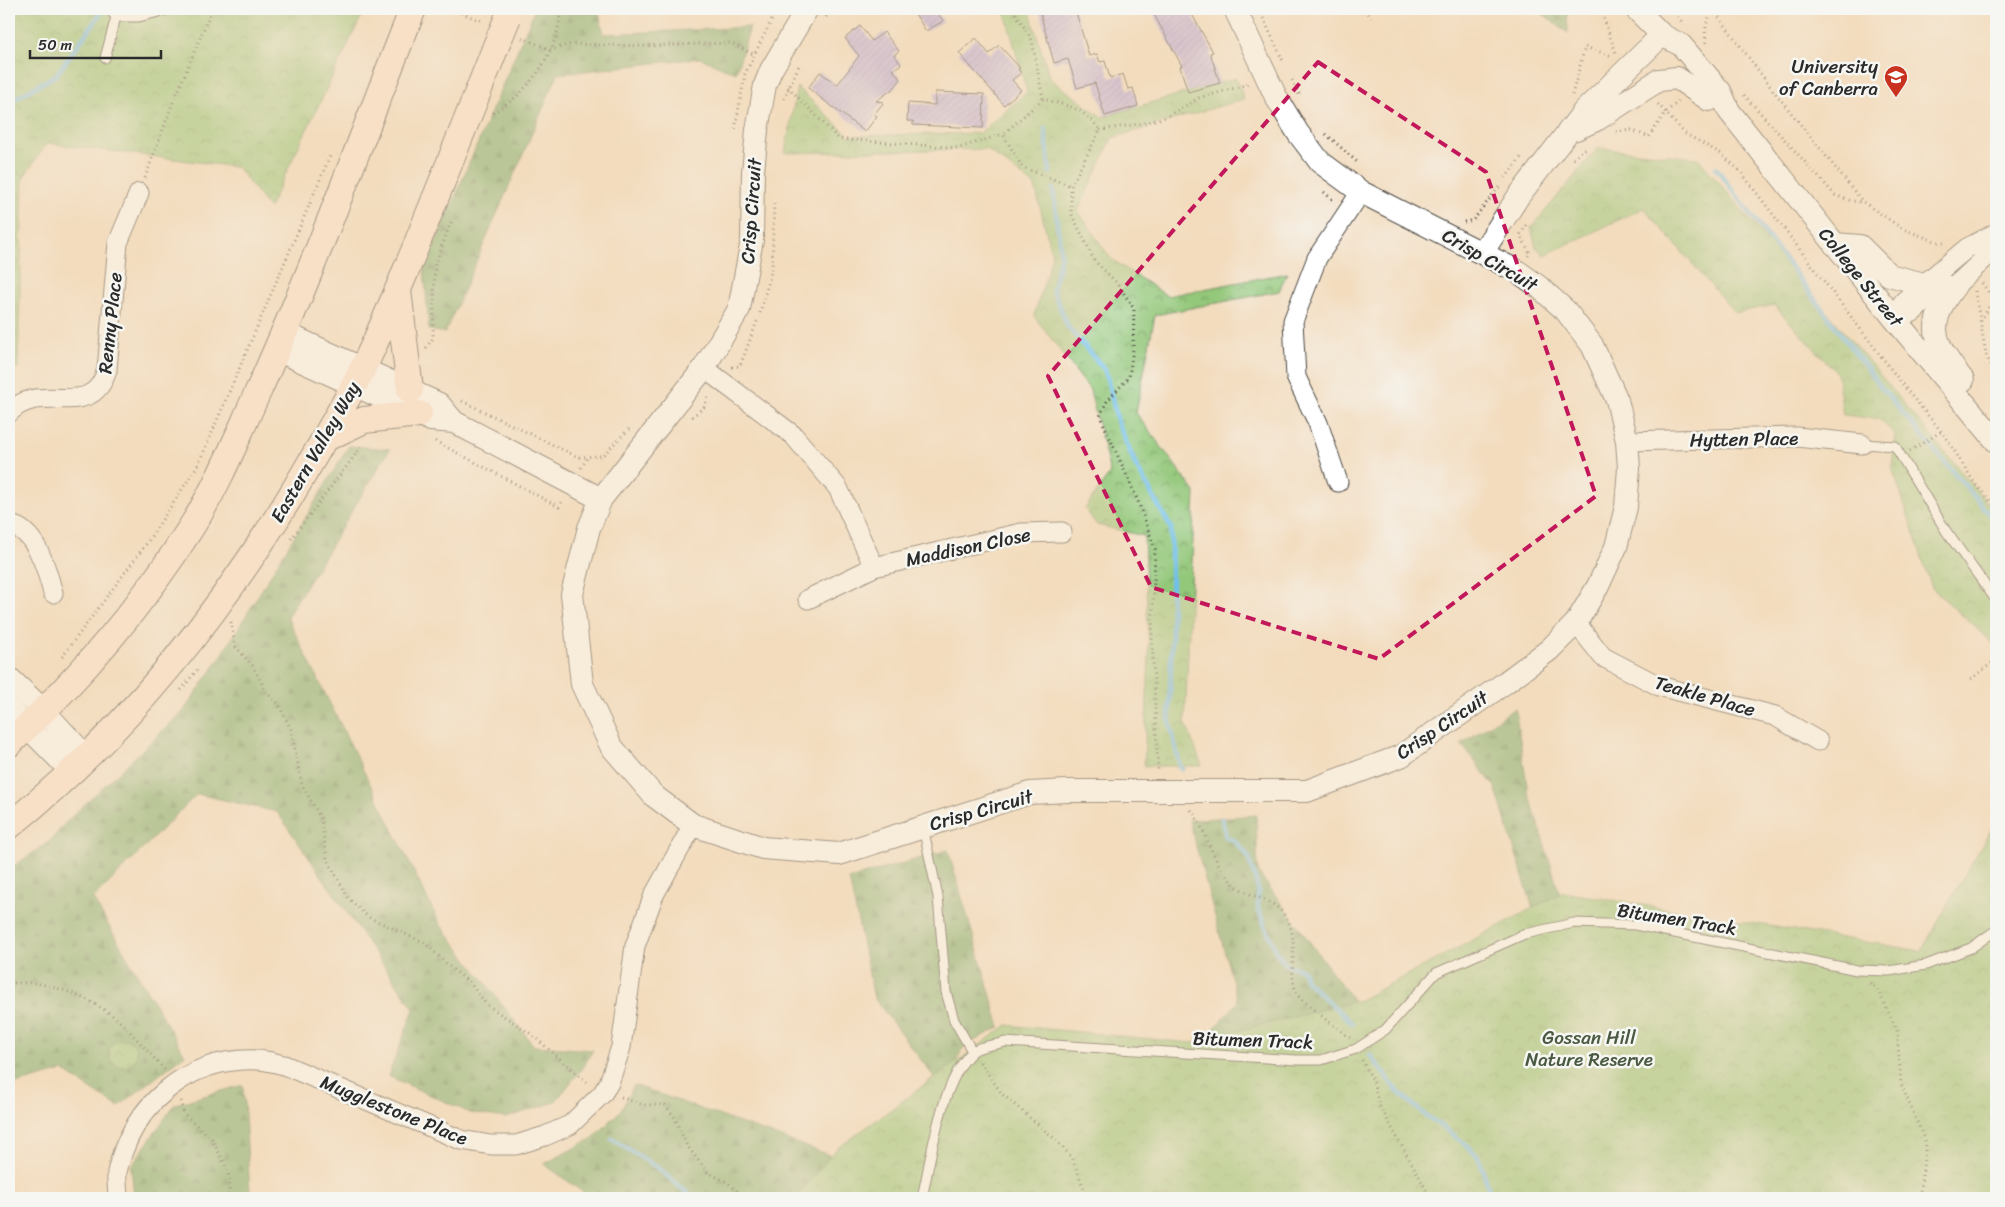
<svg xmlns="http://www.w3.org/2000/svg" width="2005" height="1207" viewBox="0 0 2005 1207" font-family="Sriracha,sans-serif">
	<defs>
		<pattern id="forest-firs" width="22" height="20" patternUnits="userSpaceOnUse" patternTransform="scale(1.25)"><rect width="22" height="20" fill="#76ac69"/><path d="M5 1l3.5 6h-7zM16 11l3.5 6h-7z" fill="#618c57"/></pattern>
		<pattern id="park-crowns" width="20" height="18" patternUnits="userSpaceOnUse" patternTransform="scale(1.25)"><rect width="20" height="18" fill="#93c779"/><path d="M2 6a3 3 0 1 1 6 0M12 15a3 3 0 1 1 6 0" fill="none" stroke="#78a263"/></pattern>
		<pattern id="building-hatch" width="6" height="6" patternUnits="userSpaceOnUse" patternTransform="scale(1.25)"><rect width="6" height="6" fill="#b6a5e1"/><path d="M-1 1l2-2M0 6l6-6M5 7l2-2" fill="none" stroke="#9487b7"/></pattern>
	</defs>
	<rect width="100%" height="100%" fill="#f6f6f2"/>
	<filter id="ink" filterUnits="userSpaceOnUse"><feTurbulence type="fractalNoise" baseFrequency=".02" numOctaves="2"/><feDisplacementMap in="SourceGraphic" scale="10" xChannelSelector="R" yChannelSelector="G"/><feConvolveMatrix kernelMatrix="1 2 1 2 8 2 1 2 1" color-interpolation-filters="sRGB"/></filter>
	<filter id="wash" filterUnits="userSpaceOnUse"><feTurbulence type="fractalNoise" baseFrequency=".0096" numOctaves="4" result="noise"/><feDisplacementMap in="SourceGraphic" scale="20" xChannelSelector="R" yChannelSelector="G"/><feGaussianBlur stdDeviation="1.12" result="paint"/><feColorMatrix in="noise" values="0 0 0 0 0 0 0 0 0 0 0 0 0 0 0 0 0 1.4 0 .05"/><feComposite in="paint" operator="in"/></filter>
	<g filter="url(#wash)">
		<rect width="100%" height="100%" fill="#f3dcbe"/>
		<!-- forest -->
		<path fill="url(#forest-firs)" stroke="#506c4a" d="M535,9H598L604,34L750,27L736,73L700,58L558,74L445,333L429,330L424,269Z
			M1536,9H1567L1568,33Z
			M349,446L390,449L287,617L440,924L534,1046L593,1050L584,1066L555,1102L506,1118L470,1113L388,1076L414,1009L277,812L197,794L93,899L185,1055L118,1107L63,1071L9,1086V869L50,841L70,818L183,712L222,655Z
			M1515,708L1528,791L1563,904L1534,912L1495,787L1461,744Z
			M1256,815L1258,872L1358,1007L1377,1023L1200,1044L1238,1002L1189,820Z
			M948,850L1000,1027L965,1046L931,1101L911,1198H591L544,1164L593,1138L621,1110L634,1085L835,1157L934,1077L874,998L849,879Z
			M243,1085L250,1191L256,1198H134L131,1166L175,1104Z"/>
		<!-- park -->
		<path fill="url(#park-crowns)" stroke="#5f7952" d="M9,9H365L269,208L237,167L47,143L23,178L18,368H9Z
			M1004,9H1029L1050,79L1102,117L1236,78L1244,99L1112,138L1078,211L1111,259L1167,296L1287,273L1279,291L1155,315L1136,413L1195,492L1185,722L1202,766H1144L1149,654L1144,536L1097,525L1085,509L1110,473L1090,390L1034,316L1052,256L1035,186L987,149L785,153L797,87L849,136L980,133L1027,92Z
			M1598,148L1698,158L1996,513V646L1932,588L1892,467L1895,434L1879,419L1843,415L1837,373L1774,305L1735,313L1644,208L1545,255L1536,247L1531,228Z
			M1996,821V1198H796L834,1151L1007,1025L1192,1043L1360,1000L1563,892L1921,951Z
			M109 1053a14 14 0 1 1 28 0a14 14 0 1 1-28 0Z"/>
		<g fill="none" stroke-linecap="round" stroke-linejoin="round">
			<!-- stream -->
			<path stroke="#6fbfea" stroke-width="5" d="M9,102L56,75L104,9
				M1045,129L1050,172
				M1716,168L1884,391L1996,522
				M1053,189L1061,255L1053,290L1068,327L1105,370L1118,423L1136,466L1171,528L1172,634L1169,719L1180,766L1182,769
				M1222,819L1226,837L1235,841L1248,856L1258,888V909L1276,951L1285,964L1303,970L1306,981L1352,1023
				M1370,1055L1396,1090L1425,1115L1455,1136L1478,1156L1488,1186L1487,1198
				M612,1139L658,1168L693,1198"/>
		</g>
		<g id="blocks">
			<!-- building -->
			<path fill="url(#building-hatch)" d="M912,9H935L943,21L926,31Z
				M1039,9H1075L1089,56L1097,54L1100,62L1105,61L1110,78L1123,74L1128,89L1133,88L1138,106L1105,116L1095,83L1077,88L1068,59L1054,63Z
				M1151,9H1189L1213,52L1210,53L1220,83L1188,92L1180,67L1182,66Z
				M860,26L872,41L884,32L899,51L894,55L901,64L893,70L901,79L894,88L876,101L884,102L874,114L877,116L865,132L808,88L820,72L837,85L859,56L845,38Z
				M976,38L989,54L999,45L1020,68L1018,69L1021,73L1012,80L1021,90L1004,105L959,53Z
				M935,92L984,94L983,128L913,125V121H907L908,103L935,105Z"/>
		</g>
	</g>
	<g filter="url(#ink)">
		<use href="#blocks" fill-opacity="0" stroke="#494641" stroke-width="1"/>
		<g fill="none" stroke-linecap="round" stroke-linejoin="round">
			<!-- service casing -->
			<g stroke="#494641" stroke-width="11">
				<path id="service" d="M109,9L116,17H139L171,9
					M105,58L116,17
					M1862,444L1895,446L1946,531L1996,600
					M923,827L938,897L946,992L954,1020L972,1051
					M922,1198C931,1158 941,1081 972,1052C978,1046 996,1045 1005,1042L1297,1060H1321L1356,1049L1385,1030L1436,973L1525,934L1574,923L1635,925L1857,970L1889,971L1926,965L1971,948L1996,930"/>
			</g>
			<!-- minor casing -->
			<g stroke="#494641" stroke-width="21">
				<path id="minor" d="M1893,317L1904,301L1967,248L1996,233
					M1893,317L1913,312L1942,285L1955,286L1996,248
					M704,368L793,435L838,488L874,567
					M9,413C41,378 91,424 107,370L118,243L139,193
					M1627,441L1797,437L1862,444
					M1338,482L1318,423L1296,377L1293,321L1317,258L1361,192
					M9,525C36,529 47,570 53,593
					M808,599L874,567L1021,533L1062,532
					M1576,623L1603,657L1659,686L1775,716L1818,741
					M118,1198C118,1190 116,1180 117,1172C132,1105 188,1057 257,1060C266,1060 275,1063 284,1065L461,1140L491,1145H516L545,1136L570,1125L602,1094L609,1083L621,1047L635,946L654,895L693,825"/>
			</g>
			<!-- tertiary casing -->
			<g stroke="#494641" stroke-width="24">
				<path id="tertiary" d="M807,9L771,70L765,85L757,130L753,172L752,240L739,309L704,368L601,499L589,528L572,594L582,684L611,746L654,796L693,825L763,848L839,854L1030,793L1067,791H1307L1401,756L1506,682L1549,650L1576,623L1598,586L1616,547L1626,507L1629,468L1627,441L1617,400L1592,345L1566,311L1538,286L1517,271L1361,192L1320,162L1298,133L1276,97L1235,9
					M1636,9L1662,35L1681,45L1720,91L1729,111L1893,317L1996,441
					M1576,129L1598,119L1659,80L1677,78L1709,100
					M1834,244L1860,246L1889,275L1924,284
					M1482,253L1518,197L1584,111L1662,35
					M1955,286C1924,326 1934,343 1963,380
					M285,333L439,404L454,422
					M277,350L431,420L454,422L601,499
					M9,678L43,710L87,758
					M9,708L72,772"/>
			</g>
			<!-- secondary casing -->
			<g stroke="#494641" stroke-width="28">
				<path id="secondary" d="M398,290L410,390
					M324,439L364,420L419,414
					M9,744C78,680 142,606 192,526C218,485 236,440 256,396C314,269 361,138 413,9
					M9,826C123,735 214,621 290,497C315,455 340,414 362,370C382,330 399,287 416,246C443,179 470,113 496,46"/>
			</g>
			<!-- path -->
			<path stroke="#494641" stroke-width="3" stroke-dasharray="1 4" stroke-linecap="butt" d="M452,9L484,22
				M1013,9L1032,40L1043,99C1070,107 1081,106 1100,130L1071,186V213L1094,260L1117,283L1134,309L1133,349L1129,377L1107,401L1100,416L1138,501L1155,549L1152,638L1158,771
				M1259,9L1284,63
				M1366,9L1371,18
				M1600,9L1616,53
				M1671,9L1682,22
				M1713,9L1772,89L1863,202L1903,229L1937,242L1946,243
				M826,17L831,9
				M522,38L552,50L570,44L642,46L731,43L755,55
				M1706,43C1704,31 1706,19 1714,10
				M1292,80L1299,94
				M788,87L839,139L959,148L1003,134
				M1572,95L1585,47L1612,56
				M1744,95L1835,195L1851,201L1863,202
				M784,99L800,63
				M1043,99L1003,134L1022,167L1071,186
				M1658,104L1684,133L1720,153L1740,171L1910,394L1946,437L1975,484L1996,507
				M493,113C503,106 516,99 524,89C542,71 562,35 560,9
				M735,129L745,74L777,9
				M1100,130L1145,123L1166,117L1199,98L1249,84
				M1616,132L1631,130L1649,137L1665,113L1679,101
				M1326,134L1357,162
				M1573,159L1587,147
				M145,178L170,110L212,9
				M1505,178L1523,155
				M1324,192L1334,201
				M1464,222L1473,220L1499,187
				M1526,225L1520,235L1530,253L1528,256
				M1982,283L1996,303
				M1975,291L1986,354L1996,378
				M760,313L772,269L774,201
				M1981,321L1996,294
				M426,348L433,338L435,265L452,219
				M732,367L740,366L758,319
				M462,401L578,457L602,456L629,429
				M692,417L704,407L708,397
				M435,441L559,507L563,500
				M1910,451L1942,431
				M581,468L588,457
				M291,539L359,450L360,445
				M231,622L235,646L253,666L266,692L279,705L291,729L302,785L321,819L327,859L349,899L368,917L425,943L450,967L469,982L487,1005L531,1034L589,1084
				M62,657L147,543L198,465L331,154
				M1971,679L1996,660
				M181,690L197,670
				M1191,810C1209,834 1212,865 1235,885C1253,900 1277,897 1289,923C1299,946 1287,973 1297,994C1300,1000 1341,1031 1350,1038
				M1870,983L1878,991L1897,1030L1901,1084L1926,1143L1920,1191L1917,1198
				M9,984C42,977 92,998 117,1019C134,1035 149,1053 165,1070
				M1362,1060L1373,1080L1379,1105L1431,1198
				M980,1062L1002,1094L1057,1141L1073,1159L1087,1198
				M621,1097L643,1105H665L674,1116L686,1144L707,1172L727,1182L745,1198
				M181,1101L184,1114L212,1139L227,1169L230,1181L228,1198"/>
			<!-- service -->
			<use href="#service" stroke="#fff" stroke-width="9"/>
			<!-- minor -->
			<use href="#minor" stroke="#fff" stroke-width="19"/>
			<!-- tertiary -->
			<use href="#tertiary" stroke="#fff" stroke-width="22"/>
			<!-- secondary -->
			<use href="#secondary" stroke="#fde4d1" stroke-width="26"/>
			<!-- secondary-bridge casing -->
			<g stroke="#494641" stroke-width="28" stroke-linecap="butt">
				<path id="secondary-bridge" d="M496,46L508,17"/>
			</g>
			<!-- secondary-bridge -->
			<use href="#secondary-bridge" stroke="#fde4d1" stroke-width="26"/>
		</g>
	</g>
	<!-- marked area -->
	<path d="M0 0H2005V1207H0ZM1318,62L1486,172L1596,496L1379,659L1151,587L1048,376Z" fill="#f3dcbe" fill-opacity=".55" fill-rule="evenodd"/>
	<path fill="none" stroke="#c2185b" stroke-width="4" stroke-dasharray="10 6" stroke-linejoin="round" d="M1318,62L1486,172L1596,496L1379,659L1151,587L1048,376Z"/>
	<!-- icons -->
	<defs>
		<g id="university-pin" transform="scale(1.25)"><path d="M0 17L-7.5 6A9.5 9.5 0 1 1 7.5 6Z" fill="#c8321e" stroke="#f6f6f2"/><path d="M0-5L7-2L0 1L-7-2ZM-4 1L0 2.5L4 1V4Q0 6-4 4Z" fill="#fff"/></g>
	</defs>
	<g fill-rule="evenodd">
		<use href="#university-pin" x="1896" y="77"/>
	</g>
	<g text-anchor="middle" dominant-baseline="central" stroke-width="5" stroke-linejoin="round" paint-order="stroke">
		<!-- poi labels -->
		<g font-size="19" fill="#2b2b2b" stroke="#f6f6f2" text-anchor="end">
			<text x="1878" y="66">University<tspan x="1878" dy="22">of Canberra</tspan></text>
		</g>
		<!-- street labels -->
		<g font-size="19" fill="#2b2b2b" stroke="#f6f6f2">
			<text transform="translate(751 211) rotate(-86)">Crisp Circuit</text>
			<text transform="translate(1490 260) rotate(30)">Crisp Circuit</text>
			<text transform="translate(1861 277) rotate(51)">College Street</text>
			<text transform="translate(110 323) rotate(-84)">Renny Place</text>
			<text transform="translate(1744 439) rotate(-1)">Hytten Place</text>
			<text transform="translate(315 452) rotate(-60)">Eastern Valley Way</text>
			<text transform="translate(968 547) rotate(-12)">Maddison Close</text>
			<text transform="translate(1705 696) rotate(16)">Teakle Place</text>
			<text transform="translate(1442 725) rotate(-34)">Crisp Circuit</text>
			<text transform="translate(981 810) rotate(-16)">Crisp Circuit</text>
			<text transform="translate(1677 919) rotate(9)">Bitumen Track</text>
			<text transform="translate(1253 1040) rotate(2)">Bitumen Track</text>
			<text transform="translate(394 1110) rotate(22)">Mugglestone Place</text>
		</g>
		<!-- park labels -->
		<g font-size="19" fill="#4a5a42" stroke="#f6f6f2">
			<text x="1589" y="1037">Gossan Hill<tspan x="1589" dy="22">Nature Reserve</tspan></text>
		</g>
	</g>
	<!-- margin -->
	<rect width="2005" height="1207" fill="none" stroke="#f6f6f2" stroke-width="30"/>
	<!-- scale -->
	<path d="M30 50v8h131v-8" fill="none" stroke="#2b2b2b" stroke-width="2.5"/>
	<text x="38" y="50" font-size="15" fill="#2b2b2b" stroke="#f6f6f2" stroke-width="4" paint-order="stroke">50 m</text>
</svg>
